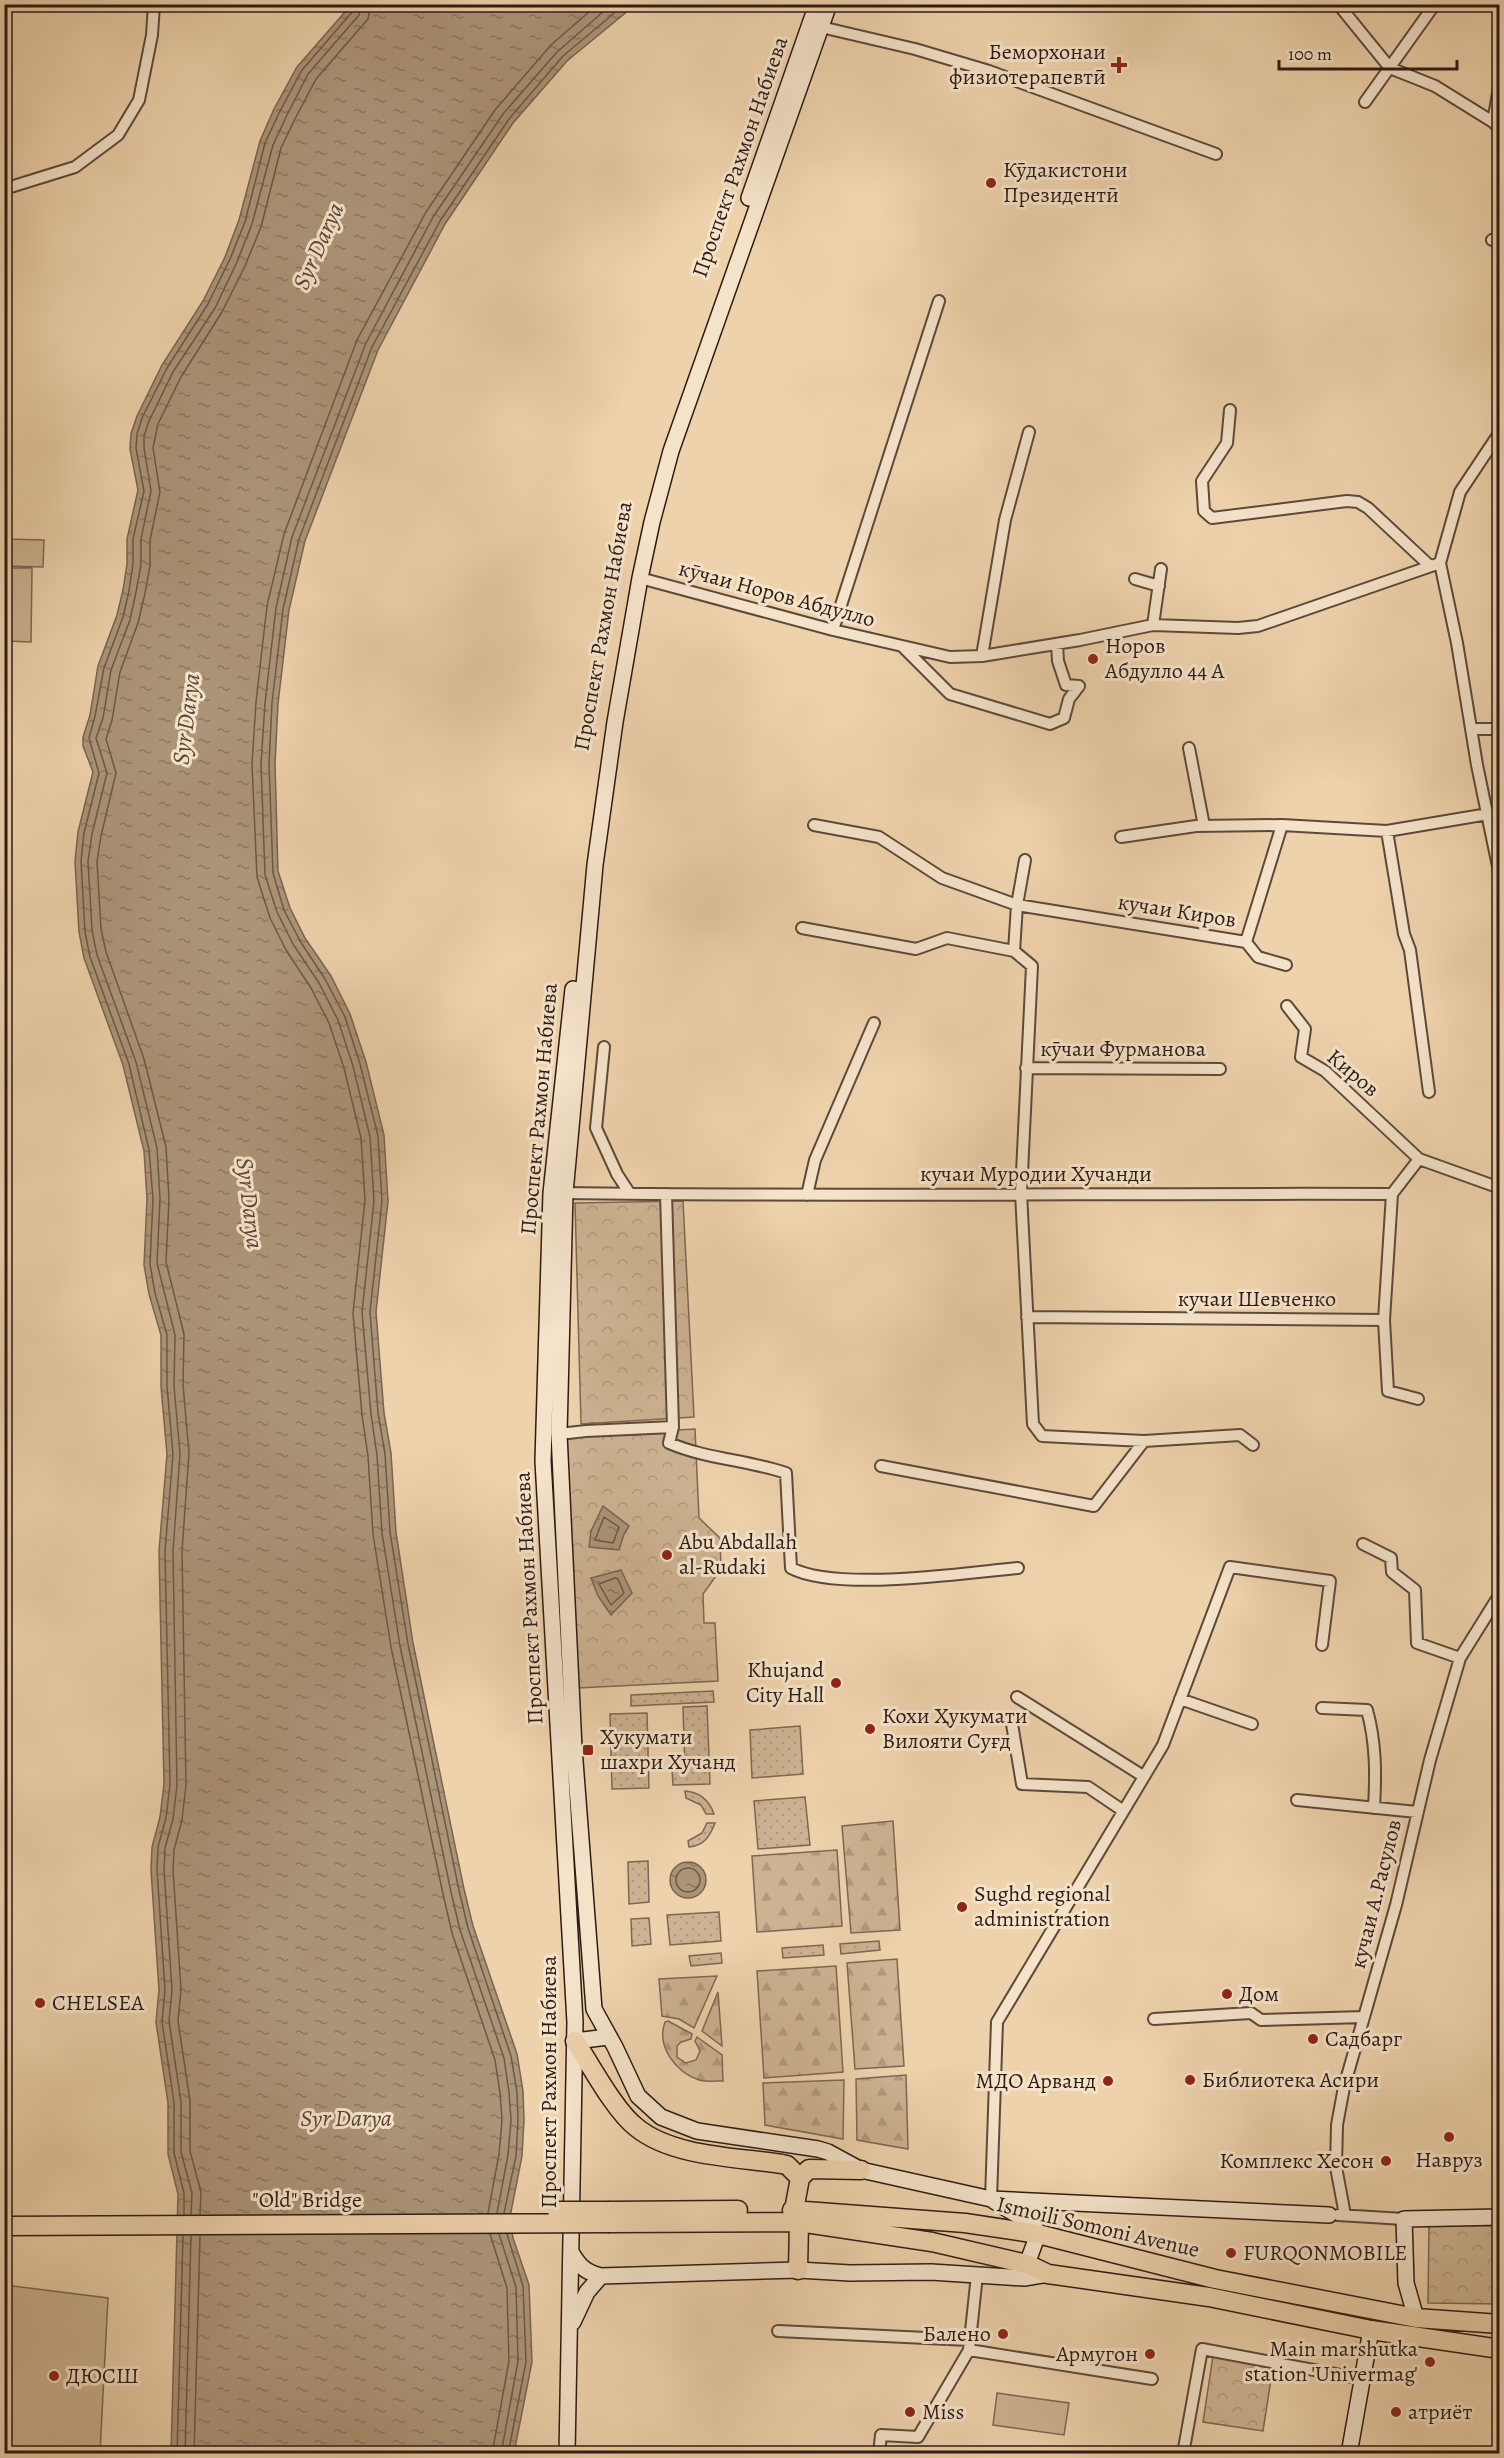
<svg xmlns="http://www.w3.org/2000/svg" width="1504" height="2458" viewBox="0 0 1504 2458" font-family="Alegreya,serif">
	<defs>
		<pattern id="grass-dots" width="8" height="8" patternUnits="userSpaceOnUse" patternTransform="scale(1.5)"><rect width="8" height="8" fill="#cdb392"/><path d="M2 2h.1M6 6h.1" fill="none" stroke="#b0997d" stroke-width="1.8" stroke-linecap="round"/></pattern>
		<pattern id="forest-firs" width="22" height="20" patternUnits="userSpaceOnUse" patternTransform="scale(1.5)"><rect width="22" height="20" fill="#cdb392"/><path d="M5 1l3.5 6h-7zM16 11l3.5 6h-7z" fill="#b0997d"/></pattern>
		<pattern id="park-crowns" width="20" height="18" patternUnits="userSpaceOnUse" patternTransform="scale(1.5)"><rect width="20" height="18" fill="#cdb392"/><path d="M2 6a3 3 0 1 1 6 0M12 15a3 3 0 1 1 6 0" fill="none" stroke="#b0997d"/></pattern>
		<pattern id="water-ripples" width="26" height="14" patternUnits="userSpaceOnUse" patternTransform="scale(1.5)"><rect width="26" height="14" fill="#ac9478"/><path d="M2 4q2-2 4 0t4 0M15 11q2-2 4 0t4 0" fill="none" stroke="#8c7861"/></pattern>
	</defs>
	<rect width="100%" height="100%" fill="#eed2ac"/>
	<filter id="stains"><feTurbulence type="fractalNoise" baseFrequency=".00333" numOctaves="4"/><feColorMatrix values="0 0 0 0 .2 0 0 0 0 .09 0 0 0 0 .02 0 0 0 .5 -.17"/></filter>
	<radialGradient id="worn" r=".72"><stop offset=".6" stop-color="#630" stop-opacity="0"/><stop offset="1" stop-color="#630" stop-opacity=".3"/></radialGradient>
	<!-- grass -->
	<path fill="url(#grass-dots)" stroke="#7d6753" stroke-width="1.5" d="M713,1691L714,1702L631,1706V1695Z
		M707,1706L710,1784L673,1785L672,1769L685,1768L683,1707Z
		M647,1713L649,1788L612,1789L610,1714Z
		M800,1726L803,1774L752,1778L750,1730Z
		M685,1791C700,1792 709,1800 714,1814H706L701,1805L686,1798Z
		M805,1797L810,1845L758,1849L754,1801Z
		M707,1823H715C710,1836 704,1846 689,1847L688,1841L702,1833Z
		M648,1861L649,1902L629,1904L628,1862Z
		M719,1912L721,1941L670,1945L667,1915Z
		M649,1918L651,1944L632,1946L631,1919Z
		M879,1941L880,1950L841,1954L840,1944Z
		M823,1945L824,1955L783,1958L782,1948Z
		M721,1953L722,1963L691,1966L689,1956Z"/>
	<!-- forest -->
	<path fill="url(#forest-firs)" stroke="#7d6753" stroke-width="1.5" d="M893,1821L900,1930L851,1933L842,1826Z
		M837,1850L842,1926L757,1932L752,1856Z
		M897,1959L904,2066L855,2069L847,1963Z
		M836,1966L843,2072L764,2078L757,1971Z
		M717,1976L694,2028L679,2019L662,2016L659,1979Z
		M718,1992L722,2046L702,2031Z
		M668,2021L692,2034L691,2039L681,2042L677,2046V2057L686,2063L696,2060L700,2051L695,2041L697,2037L722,2055L723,2081C715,2081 706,2082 699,2080C676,2072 656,2047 665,2022Z
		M906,2075L908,2149L857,2140L856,2079Z
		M844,2080L843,2139L765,2125L763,2083Z"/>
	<!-- park -->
	<path fill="url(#park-crowns)" stroke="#7d6753" stroke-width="1.5" d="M683,1201L694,1417L581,1424L575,1203Z
		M695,1429L699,1518L720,1538L721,1569L703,1594L704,1623H715L718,1681L578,1688L566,1436Z
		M1429,2225L1499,2226V2304L1428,2303Z
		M1213,2356L1273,2366L1263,2431L1203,2422Z"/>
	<!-- garden -->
	<path fill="#cdb392" stroke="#7d6753" stroke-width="1.5" d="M5,539L44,540L43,567L5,566Z
		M5,568H32L31,642L5,641Z
		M5,2285L108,2298L100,2453H5Z
		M997,2393L1069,2403L1064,2435L993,2425Z"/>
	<!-- water -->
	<path fill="url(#water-ripples)" stroke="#796450" stroke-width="1.5" d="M351,5H635L567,61L513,123L445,224L378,350L305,541L289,610L278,704L275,764L278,871L290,908L305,938L331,976L350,1014L366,1062L384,1135L388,1201L376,1312L384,1413L391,1453L396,1532L413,1643L464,1889L473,1926L517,2054L523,2091L524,2120L522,2156L510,2217L513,2238L529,2285L532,2362L514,2453L171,2454L178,2194L168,2154V2103L156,2022L159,1990L151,1870L152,1847L160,1817L164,1784L159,1551L167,1454L161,1387V1335L149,1294L144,1265L147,1199L144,1151L123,1065L84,958L79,932L75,861L78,832L93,772L83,746V737L90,715L98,666L117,615L123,590L127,564V539L138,490L130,449L131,434L137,416L162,365L203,301L225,257L239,220L260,141L274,109L297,67Z
		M603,1506L629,1526L624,1534L619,1550L589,1547L591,1531Z
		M621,1570L632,1593L611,1615L598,1596L591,1578Z
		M670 1880a18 18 0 1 1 36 0a18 18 0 1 1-36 0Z"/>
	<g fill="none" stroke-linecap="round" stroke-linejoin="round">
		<!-- shore -->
		<path stroke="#6c5846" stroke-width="1.5" d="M604,1517L619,1527L613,1543L595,1540Z
			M615,1578L618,1579L624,1593L611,1605L599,1584Z
			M676 1880a12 12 0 1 1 24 0a12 12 0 1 1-24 0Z
			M488,2213L499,2154L502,2120L500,2093L495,2060L452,1933L443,1894L391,1647L373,1534L368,1456L362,1415L353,1313L365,1200L361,1138L344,1068L329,1023L311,988L286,950L270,918L257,877L252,764L256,702L267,606L284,534L357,340L426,212L495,110L551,45L598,4
			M497,2213L508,2155L511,2120L509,2092L504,2058L460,1930L451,1892L400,1646L382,1533L377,1455L371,1414L362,1312L374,1201L370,1137L353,1066L338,1020L319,983L293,944L277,912L265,875L261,764L265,703L276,608L292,537L366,343L433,217L503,114L557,52L612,4
			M504,2213L516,2156L518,2120L517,2092L511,2056L468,1928L459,1890L408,1644L390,1532L385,1454L378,1413L370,1312L382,1201L378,1136L360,1064L345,1017L325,979L300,941L284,910L273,873L269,764L272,703L283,609L299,539L372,347L440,221L509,119L563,56L625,4
			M184,2215V2193L174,2153V2102L162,2022L165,1990L157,1869L158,1847L166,1818L170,1784L165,1551L173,1454L167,1386V1335L155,1293L150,1264L153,1199L149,1150L129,1064L90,957L85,932L81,861L84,833L99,773L89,738L95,716L104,668L123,617L129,591L133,564V539L144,491L136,448L137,434L142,418L167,368L208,304L230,259L245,222L265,143L280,111L302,70L353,11L355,4
			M191,2215L192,2193L181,2152V2102L169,2021L172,1990L164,1870L165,1848L173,1819L177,1785L173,1551L180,1454L174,1386L175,1335L157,1263L160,1199L157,1148L136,1062L97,955L92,930L88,861L92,834L107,773L96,738L103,718L111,670L130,620L136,592L141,565V539L151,491L144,448V436L149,421L173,372L215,308L237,262L252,224L273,145L287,115L308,74L359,15L362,4
			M200,2215L201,2192L190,2151V2101L178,2021L181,1990L173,1870L174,1850L182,1820L186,1785L182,1551L189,1453L183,1385L184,1334L166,1262L169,1199L166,1147L144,1059L106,952L101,929L97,862L101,836L116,773L106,739L112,720L120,672L138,623L145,593L150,566V540L160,492L153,448L158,424L181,377L222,312L245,266L261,227L281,148L295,119L316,79L368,19L371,4
			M490,2234L507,2288L509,2361L492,2454
			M499,2234L516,2287L518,2361L501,2454
			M507,2234L523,2286L526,2362L508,2454
			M177,2454L183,2236
			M185,2454L191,2236
			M194,2454L200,2236"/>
		<!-- street casing -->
		<g stroke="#5d493a" stroke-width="14">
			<path id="street" d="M1338,4L1390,68L1435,86L1493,122L1500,129
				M821,27L915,49L989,71L1216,154
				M1365,102L1435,4
				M1493,122L1500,82
				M4,189L75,167L118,135L139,100L152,35L154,4
				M1492,240L1500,237
				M1230,410L1227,443L1202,481L1204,511L1212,518L1347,501L1358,502L1368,508L1430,566
				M1500,432L1460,492L1440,563L1457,643L1477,765L1500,876
				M640,578L833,630L950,657L982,656L1080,640L1153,625L1238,628L1258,626L1440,563
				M1135,579L1159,586
				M1153,625L1161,569
				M833,630L939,301
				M1057,644L1058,661L1066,685L1079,686
				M903,647L950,694L1050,724L1064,718L1069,699L1079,686
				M982,656L1005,520L1029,432
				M1472,729H1500
				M1189,748L1204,826
				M814,825L879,837L942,878L1017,905L1246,942L1282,825
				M1387,831L1404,934L1410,950L1429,1092
				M1121,837L1196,826L1282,825L1387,831L1488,814H1500
				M802,928L916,949L947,938L1014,951L1017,905L1025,860
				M1246,942L1258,957L1286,965
				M1014,951L1032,966L1021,1193L1033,1424L1042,1436L1144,1441L1240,1435L1253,1445
				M1287,1006L1305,1029L1301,1057L1325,1071L1419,1159
				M604,1047L596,1128L617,1174L630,1194
				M1026,1068L1220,1069
				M561,1193C838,1197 1115,1193 1392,1194L1419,1159L1500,1188
				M666,1194L673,1427L669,1443C706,1459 748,1460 786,1473L791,1568C837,1592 963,1573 1018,1568
				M807,1195L815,1160L874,1023
				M1027,1317L1384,1320L1388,1391L1418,1399
				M1384,1320L1392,1194
				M559,1434L586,1431L673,1427
				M881,1466L1094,1506L1144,1441
				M1363,1544L1391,1558L1392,1572L1415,1590L1417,1643L1460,1658
				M1017,1697L1143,1776
				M1180,1699L1252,1724
				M1322,1708L1367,1710C1376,1743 1376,1773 1374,1808
				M1012,1724L1022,1784L1088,1787L1122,1810
				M1297,1800L1417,1812
				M1154,2019L1251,2013L1261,2020L1364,2017
				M991,2199L997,2022L1163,1745L1230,1567L1330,1581L1322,1645
				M1338,2215L1404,2219
				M1345,2215L1336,2167L1337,2125L1344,2087L1396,1905L1430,1760L1460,1658L1500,1594
				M977,2275L969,2350L1152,2379
				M778,2331L969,2340
				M879,2454L881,2435L918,2437L969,2350
				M1183,2454L1202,2349L1362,2379"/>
		</g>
		<!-- secondary casing -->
		<g stroke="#2d1b14" stroke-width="18">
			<path id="secondary" d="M829,4L671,451L652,522L640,578L615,722L595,865L565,1193L559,1434L574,1748L594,2009L615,2047L638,2096L661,2117L697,2131L818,2149L828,2152L861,2170L991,2199L1329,2215
				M749,198L817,4
				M575,2041L608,2037
				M994,2201L1034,2225L1038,2234L1027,2264
				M571,2252C579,2266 585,2272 601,2276L798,2270L850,2273L931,2272L1024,2278L1048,2274
				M1416,2318L1406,2283L1404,2219L1500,2217
				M573,2322L587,2292L601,2276
				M567,2454L575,2022L543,1461L551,1193L573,989
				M1349,2454L1371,2330"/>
		</g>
		<!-- primary casing -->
		<g stroke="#2d1b14" stroke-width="21">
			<path id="primary" d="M575,2041C590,2064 615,2111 636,2127C672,2157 737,2157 782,2164L787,2165L800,2178
				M792,2210L965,2223L1038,2234L1215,2279L1416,2318L1500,2324
				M794,2210L800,2178L809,2169L861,2170
				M609,2211L738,2210
				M610,2223L799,2222L932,2242L1027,2264L1048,2274L1209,2297L1371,2330L1500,2349
				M798,2270L799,2222"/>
		</g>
		<!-- street -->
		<use href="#street" stroke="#f4e2c9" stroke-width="10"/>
		<!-- secondary -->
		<use href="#secondary" stroke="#f4e2c9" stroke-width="15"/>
		<!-- primary -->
		<use href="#primary" stroke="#eed2ac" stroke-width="18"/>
		<!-- primary-bridge casing -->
		<g stroke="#2d1b14" stroke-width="21" stroke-linecap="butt">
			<path id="primary-bridge" d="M557,2211H609
				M4,2226L610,2223"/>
		</g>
		<!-- primary-bridge -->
		<use href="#primary-bridge" stroke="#eed2ac" stroke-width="18"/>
	</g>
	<!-- markers -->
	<g fill="#8f2418" stroke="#f4e2c9" stroke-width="2">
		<path d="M1116 56h6v6h6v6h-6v6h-6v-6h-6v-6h6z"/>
		<circle cx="991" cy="183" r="6"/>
		<circle cx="1093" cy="659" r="6"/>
		<circle cx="667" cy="1555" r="6"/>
		<circle cx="836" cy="1683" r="6"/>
		<circle cx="870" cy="1729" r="6"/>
		<rect x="582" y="1744" width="12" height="12" rx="3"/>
		<circle cx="962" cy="1907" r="6"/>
		<circle cx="1227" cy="1994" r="6"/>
		<circle cx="40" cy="2003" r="6"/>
		<circle cx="1313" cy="2039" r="6"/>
		<circle cx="1190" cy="2080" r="6"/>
		<circle cx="1108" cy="2081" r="6"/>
		<circle cx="1449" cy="2137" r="6"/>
		<circle cx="1386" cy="2161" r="6"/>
		<circle cx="1231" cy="2253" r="6"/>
		<circle cx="1003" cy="2334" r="6"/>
		<circle cx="1150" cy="2354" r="6"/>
		<circle cx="1430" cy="2362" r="6"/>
		<circle cx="54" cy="2376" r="6"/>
		<circle cx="910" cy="2412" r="6"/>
		<circle cx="1396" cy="2412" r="6"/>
	</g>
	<g text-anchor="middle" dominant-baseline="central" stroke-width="6" stroke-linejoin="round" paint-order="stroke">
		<!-- poi labels -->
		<g font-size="22" fill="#2d1b14" stroke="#f4e2c9" text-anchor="start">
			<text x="1106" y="52" text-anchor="end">Беморхонаи<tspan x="1106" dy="25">физиотерапевтӣ</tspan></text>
			<text x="1003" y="170">Кӯдакистони<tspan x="1003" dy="25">Президентӣ</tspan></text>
			<text x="1105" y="646">Норов<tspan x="1105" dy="25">Абдулло 44 А</tspan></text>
			<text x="679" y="1542">Abu Abdallah<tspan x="679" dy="25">al-Rudaki</tspan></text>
			<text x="824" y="1670" text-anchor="end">Khujand<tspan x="824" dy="25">City Hall</tspan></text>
			<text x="882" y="1716">Кохи Ҳукумати<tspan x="882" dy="25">Вилояти Суғд</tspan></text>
			<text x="600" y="1737">Хукумати<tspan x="600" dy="25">шахри Хучанд</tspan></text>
			<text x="974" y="1894">Sughd regional<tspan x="974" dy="25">administration</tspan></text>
			<text x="1239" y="1994">Дом</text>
			<text x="52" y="2003">CHELSEA</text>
			<text x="1325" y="2039">Садбарг</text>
			<text x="1202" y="2080">Библиотека Асири</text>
			<text x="1096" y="2081" text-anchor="end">МДО Арванд</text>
			<text x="1449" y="2160" text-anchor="middle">Навруз</text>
			<text x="1374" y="2161" text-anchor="end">Комплекс Хесон</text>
			<text x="1243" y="2253">FURQONMOBILE</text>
			<text x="991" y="2334" text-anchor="end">Балено</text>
			<text x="1418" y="2349" text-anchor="end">Main marshutka<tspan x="1418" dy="25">station 'Univermag'</tspan></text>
			<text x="1138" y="2354" text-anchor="end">Армугон</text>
			<text x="66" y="2376">ДЮСШ</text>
			<text x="922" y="2412">Miss</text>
			<text x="1408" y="2412">атриёт</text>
		</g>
		<!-- street labels -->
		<g font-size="22" fill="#2d1b14" stroke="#f4e2c9">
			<text transform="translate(740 157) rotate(-71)">Проспект Рахмон Набиева</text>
			<text transform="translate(777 594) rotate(15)">кӯчаи Норов Абдулло</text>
			<text transform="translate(603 626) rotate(-80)">Проспект Рахмон Набиева</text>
			<text transform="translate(1177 911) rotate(9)">кучаи Киров</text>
			<text x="1123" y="1049">кӯчаи Фурманова</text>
			<text transform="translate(1353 1073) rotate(40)">Киров</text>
			<text transform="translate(539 1109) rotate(-85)">Проспект Рахмон Набиева</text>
			<text x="1036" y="1174">кучаи Муродии Хучанди</text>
			<text x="1257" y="1299">кучаи Шевченко</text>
			<text transform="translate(529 1598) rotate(-93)">Проспект Рахмон Набиева</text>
			<text transform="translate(1376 1894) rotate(-76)">кучаи А.Расулов</text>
			<text transform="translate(549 2082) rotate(-90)">Проспект Рахмон Набиева</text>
			<text x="307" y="2200">"Old" Bridge</text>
			<text transform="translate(1098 2227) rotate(13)">Ismoili Somoni Avenue</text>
		</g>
		<!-- water labels -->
		<g font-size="24" font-style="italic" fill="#594537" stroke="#f4e2c9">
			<text transform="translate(318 246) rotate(-66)">Syr Darya</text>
			<text transform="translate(186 719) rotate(-83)">Syr Darya</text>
			<text transform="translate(250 1203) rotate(83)">Syr Darya</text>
			<text x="346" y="2118">Syr Darya</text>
		</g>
	</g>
	<!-- margin -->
	<rect width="1504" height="2458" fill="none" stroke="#eed2ac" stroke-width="24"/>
	<rect x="6" y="6" width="1492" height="2446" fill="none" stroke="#2d1b14" stroke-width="3"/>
	<rect x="12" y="12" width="1480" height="2434" fill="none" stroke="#2d1b14" stroke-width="1.5"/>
	<!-- scale -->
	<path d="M1279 60v9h178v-9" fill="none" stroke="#2d1b14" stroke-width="3"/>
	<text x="1288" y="60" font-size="18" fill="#2d1b14" stroke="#f4e2c9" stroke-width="4.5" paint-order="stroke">100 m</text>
	<rect width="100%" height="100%" filter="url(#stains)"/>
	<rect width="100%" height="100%" fill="url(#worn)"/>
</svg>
